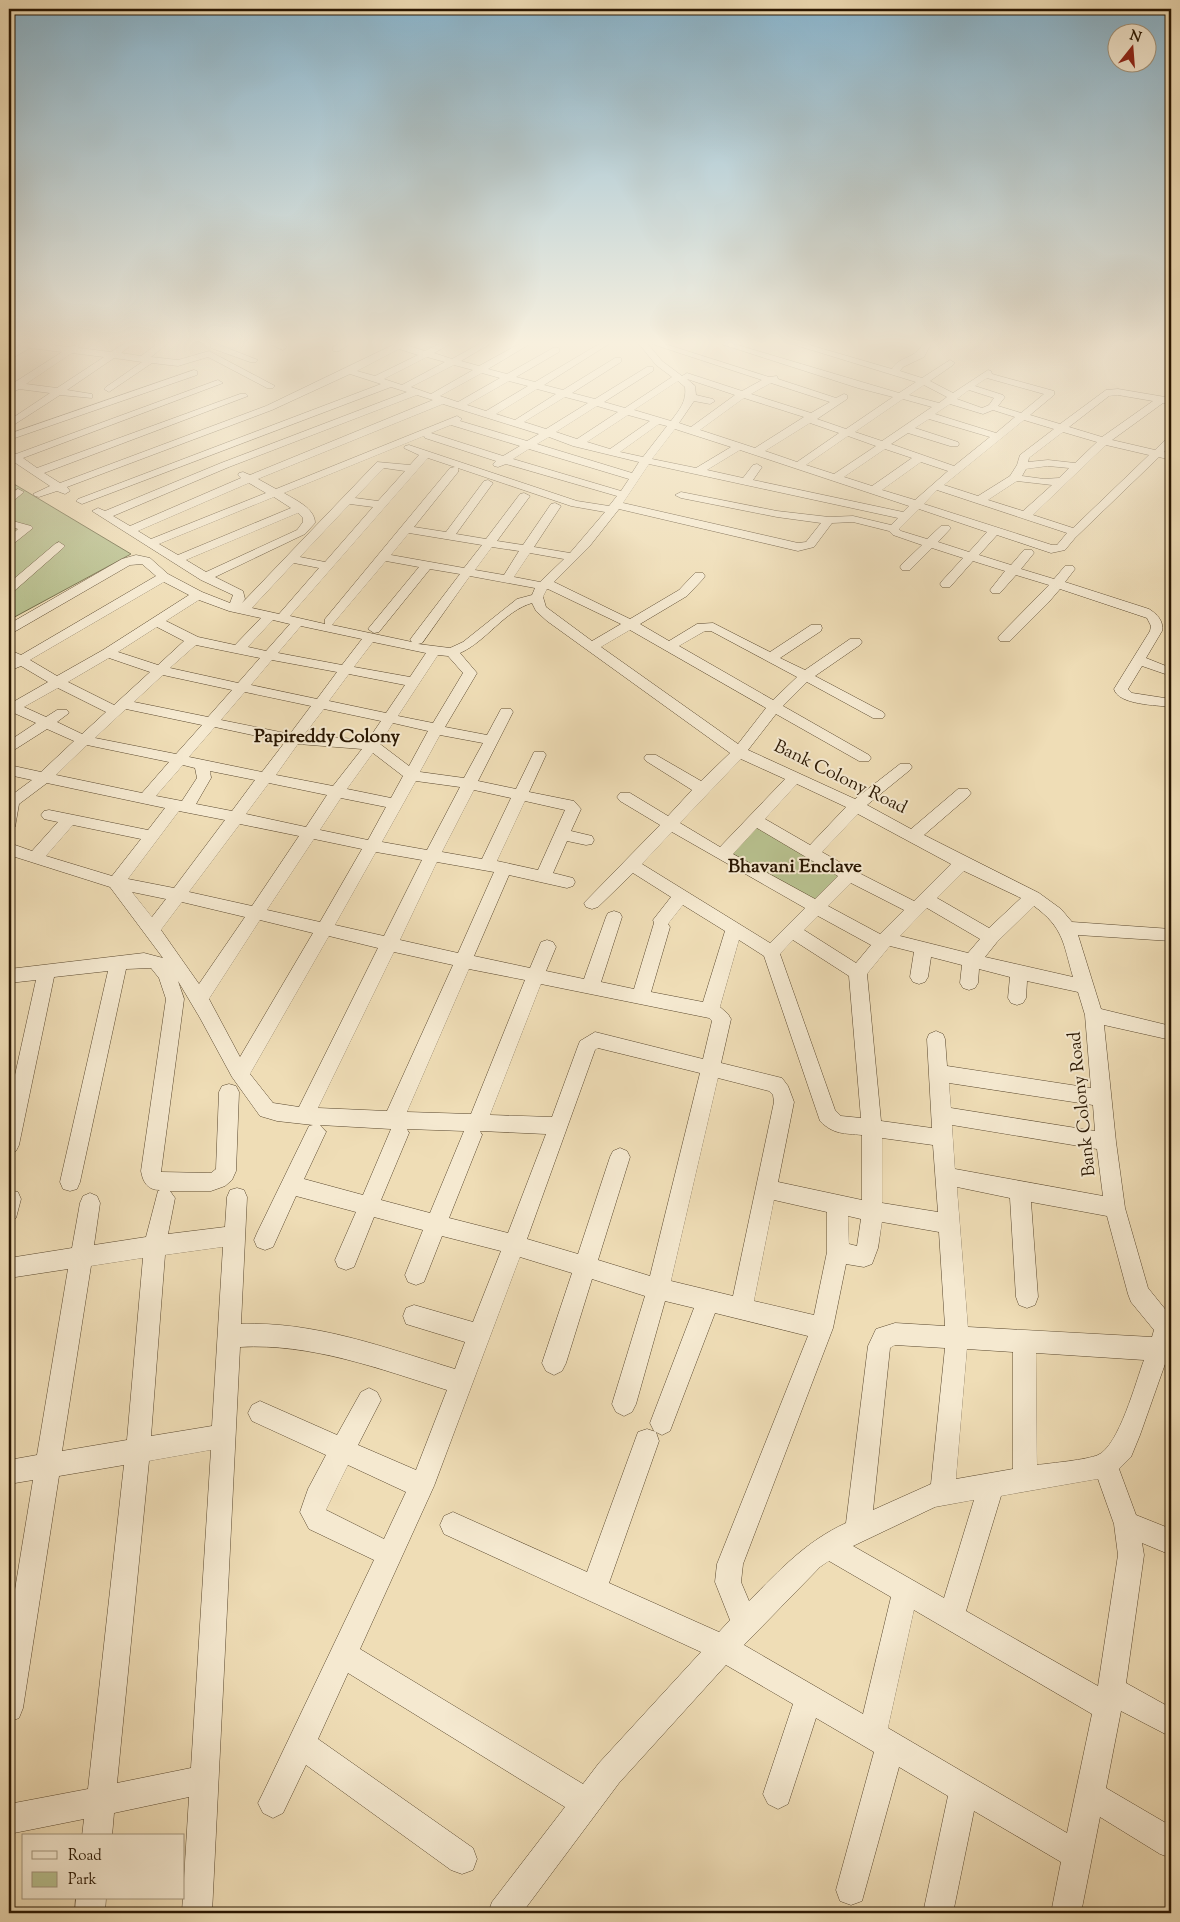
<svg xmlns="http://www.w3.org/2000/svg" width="1180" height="1922" viewBox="0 0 1180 1922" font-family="'Sorts Mill Goudy',serif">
	<rect width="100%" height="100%" fill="#efddb6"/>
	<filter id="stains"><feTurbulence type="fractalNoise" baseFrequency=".004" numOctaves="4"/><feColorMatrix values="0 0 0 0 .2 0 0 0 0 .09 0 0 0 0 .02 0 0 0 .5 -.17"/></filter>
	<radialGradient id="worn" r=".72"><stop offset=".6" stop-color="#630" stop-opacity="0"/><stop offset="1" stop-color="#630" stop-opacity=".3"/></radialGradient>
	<!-- green -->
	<path fill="#b8c18f" stroke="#706c48" d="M9,481L131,554L9,620Z
		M754,826L841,875L815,901L731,853Z"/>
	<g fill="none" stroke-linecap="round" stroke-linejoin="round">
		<!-- minor casing -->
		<g stroke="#5a482e" stroke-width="1">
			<path id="minor" d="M17,344H44L69,347L78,345L79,348L111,352L123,344H133L121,353L141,356L157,344H167L151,357L178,360L209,351L275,386L273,388H267L208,357L178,366L152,363L109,392L104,389L106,387L142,362L114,358L67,390L92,394V398L60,395L15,424L11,423V419L50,393L19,389L9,394V384L15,382L62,352L30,348L9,360V353L20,346ZM72,353L104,357L57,388L26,384Z
				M211,344H217L258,360L256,362H250L211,348Z
				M270,344H283L287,347L283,350Z
				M339,344H350L339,351H333V347Z
				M395,344H406V345L425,351L439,344H450L434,353L452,359L479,344H490L461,361L479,366L519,344H530L488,369L507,374L553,348H559V352L516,377L535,382L599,344H609L544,385L563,390L615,358H621V362L572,393L595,399L647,367H653V371L604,402L625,408L672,377L656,365L639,344H648L662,361L682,376L687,373L690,374L742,391L762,380L652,344H665L769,377L777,376L778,379L836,398L844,394L847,395V399L817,419L846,429L893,397L858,388L721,344H734L899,393L916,382L792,344H806L892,369C899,356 914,360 923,344H931L924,357L903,367L900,371L922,378L950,360L955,363L953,365L930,381L953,393L988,370L991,371L992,374L1054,391V395L1030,415L1060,424L1106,390L1118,389L1171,398V404L1163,403L1112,440L1155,450L1167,438L1171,437V445L1164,452L1171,454V460L1159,457L1075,538L1065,550L1051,553L997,535L979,555L1011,565L1024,550H1032L1034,553L1021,569L1054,579L1065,566H1073L1075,569L1065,582L1149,609C1157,614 1164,621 1162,631L1146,658L1171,668V676L1142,666L1128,689L1132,693L1171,699V707C1157,705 1118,705 1114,689L1150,631L1151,626L1147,618L1060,589L1048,603L1010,641H1000L998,638L1000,635L1049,585L1016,575L1000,593H992L990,590L1005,571L973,561L950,587H942L940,584L942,581L963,558L932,548L910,570H902L900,567L902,564L922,545L893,535L889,531L853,522L832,523L814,547L798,551L619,509L589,547L554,582L630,619L679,590L695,573H703L705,576L703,579L687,596L640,624L669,641L697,624L713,623L770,652L811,625H821L822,628L821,631L780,658L805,670L850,639H860L862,642L860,645L815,676L883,712L885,715L883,718H873L807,682L783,706L869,755L871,758L869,761H859L776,714L748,750L855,799L900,764H910L912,767L910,770L867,805L911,829L958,789H968L971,793L968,797L924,835L1039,893L1061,909L1072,922L1171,929V941L1078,935L1101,1009L1171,1026V1040L1104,1025L1116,1142L1125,1208L1148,1288L1165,1309L1171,1307V1347L1140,1435L1131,1457L1119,1469L1136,1515L1171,1529V1555L1142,1543L1144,1555L1126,1683L1171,1708V1737L1121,1711L1106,1788L1171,1826V1858L1160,1854L1100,1817L1081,1913H1051L1061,1862L974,1811L953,1913H923L948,1796L899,1767L862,1901L851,1905L840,1901L836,1890L874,1752L816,1718L788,1804L778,1809L768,1804L763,1794L793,1704L726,1665L619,1783L522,1913H488L492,1902L565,1807L348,1673L318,1739L473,1848L477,1859L473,1870L462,1874L451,1870L306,1765L283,1813L273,1818L263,1813L258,1803L263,1793L374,1560L309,1529L300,1512L308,1489L326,1455L252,1421L248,1413L252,1405L260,1401L337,1435L361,1392L369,1388L377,1392L381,1400L358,1445L416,1470L447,1390C380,1369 311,1343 240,1347L212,1913L182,1912L189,1797L114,1813L112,1836H82L84,1819L9,1834V1804L88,1789L124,1465L59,1476L23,1708L19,1718L9,1722V1626L33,1480L9,1484V1460L37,1455L68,1269L9,1278V1258L72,1248L80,1203L83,1196L90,1193L97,1196L100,1203L94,1245L146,1237L158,1191L160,1190C148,1190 143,1183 141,1171L166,999L159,978L151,968L126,969L80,1182L77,1189L70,1191L63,1189L60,1182L108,971L54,977L19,1145L16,1151L9,1154V1102L36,980L9,983V969L144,953L163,958L110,887L9,855V848L15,845L32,851L58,822L44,819L41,815L44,811L49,810L148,830L165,808L47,783L19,804L15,827L9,828V797L32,780L9,775V765L41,772L74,741L47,729L14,750L9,752V741L36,723L14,713L9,714V701L13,702L48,682L21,666L9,671V662L11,660L9,659V652L12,651L21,655L156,576L142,564L130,565L14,632L9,633V624L122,559L136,555L150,558L168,574L202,592L230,603L233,595L201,580L92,511L98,508L105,511L221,463L407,392L391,387L82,504L76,501L78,499L381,384L350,374L272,410L67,487L70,491L65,494L57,491L39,497L35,496L33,494L50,486L14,462L9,463V451L16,454L215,381L218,380L223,383L23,458L37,468L240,394H246L248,396L44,473L60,483L266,406ZM399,349L418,355L375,376L357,371ZM427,357L445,362L402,385L384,379ZM454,365L473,370L431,394L411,387ZM482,373L500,378L458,402L440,396ZM987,378L1044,394L1021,413L998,406L1005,397L1003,395L975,386ZM687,379L735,395L691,427L679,423L694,401L710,404L715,401L713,399L696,395L695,386ZM509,381L528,386L486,411L467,405ZM678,381L685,387C687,402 679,410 671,421L634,410ZM771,383L830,402L811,413L751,394ZM924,385L947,397L939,403L909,395ZM537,389L556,394L515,420L496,414ZM969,390L994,398L989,405L982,408L957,399ZM417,395L433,400L250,475L243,472L239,473L238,475L241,478L130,526L113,516L229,467ZM1118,395L1153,401L1102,437L1069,427L1109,396ZM565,397L588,403L546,429L524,422ZM744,398L804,417L755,448L700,430ZM903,399L932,407L882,441L855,432ZM443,404L539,434L527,441L460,421L462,419L457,416L276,489L258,479ZM950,404L983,414L993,410L1015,417L996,433L935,414ZM597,406L618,412L577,439L556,432ZM628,415L650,421L610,449L587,442ZM929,419L990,437L954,466L891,444L908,433L950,446H958L959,444L958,442L915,428ZM1024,420L1054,429L1020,455L1017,465L1010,476L978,496L944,485ZM810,423L839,433L797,462L765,451ZM659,424L667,426L643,457L620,452ZM451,425L520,446L503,456L431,433ZM675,429L731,447L696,468L652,459ZM1063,432L1097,442L1075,463L1048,460L1028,462L1029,458ZM424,436L425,438L496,461L493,464L494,466L498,467L506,464L617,496L609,506L577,501L409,445L405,446L404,448L419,455L410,465L377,462L242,603L245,599L243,591L215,577L305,534L315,523C315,508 295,500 284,493ZM848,436L876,446L834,474L806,465ZM549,437L573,446L639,462L632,473L537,444ZM1106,445L1149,455L1073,528L1033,515ZM529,449L629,479L621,491L513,459ZM885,449L912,458L872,486L844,477ZM740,450L909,506L903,512L753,480L762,467L757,464L753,465L743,478L707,470ZM428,458L455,467L450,468L325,619V624L290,616ZM921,462L948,471L915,500L882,490ZM649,464L898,518L891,525L853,516L829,517L777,511L681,492L675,495L681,498L777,517L821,523L806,542L798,543L623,503ZM1048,466L1069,468L1059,478L1044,479L1022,476L1026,469ZM384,468L405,471L378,501L355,498ZM458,468L571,506L605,512L570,553L534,547L561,506L555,503L551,504L523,545L497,541L530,496L524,493L520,494L486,539L456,534L493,483L488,480L484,481L446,532L414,527L458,472ZM1017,481L1052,485L1023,511L988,500ZM249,483L266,493L151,539L138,531ZM937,490L1067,533L1057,545H1052L924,504ZM274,497L291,508L178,555L159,544ZM350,504L373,507L325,562L300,557ZM919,509L987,532L969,552L938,542L951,528L949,526H941L927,539L901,531L899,529ZM298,513L303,518V522L297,530L206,572L186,560ZM409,533L482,545L464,568L391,555ZM492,547L519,551L504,575L475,570ZM530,553L564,559L540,582L514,577ZM386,561L419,567L368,629L374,633L379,632L430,569L460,574L412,637L410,640L412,642L332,625ZM294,563L319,568L279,614L252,608ZM470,576L535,588L532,595L517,599L463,642L450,648L418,644L422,643ZM164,582L189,595L103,650L57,676L30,660ZM547,589H548L621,624L592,641L546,607L543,597ZM199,600L229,611L261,618L235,645L198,637L166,621ZM532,603L536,611L547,621L730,753L701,781L656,755H646L644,758L646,761L692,790L668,816L630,793H620L617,797L620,801L660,825L584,903L586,907L592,909L598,907L633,873L671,897L653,920L654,923L634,989L601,982L622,917L620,913L614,911L608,913L606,917L584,979L546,971L556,947L553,942L547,940L541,942L530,968L474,956L509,875L567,888L573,886L575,882L573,878L553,873L567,841L586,845L592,844L594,840L592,836L571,831L581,809L574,801L529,792L546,755L544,752H534L516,789L478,781L513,712L511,709H501L487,735L445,727L477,673L460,653C487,641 504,611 532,603ZM273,620L290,624L266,651L248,647ZM301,626L362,639L342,665L278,653ZM157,627L184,641L158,665L118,652ZM630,630L766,708L738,744L601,647ZM705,631H711L797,677L773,700L679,646ZM373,642L426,653L410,677L354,667ZM196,645L260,658L238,683L170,668ZM438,655L448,656L463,673L433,723L398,716ZM109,658L150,672L114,705L68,682ZM272,660L337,672L317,699L251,685ZM349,674L405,685L386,713L329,701ZM163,675L232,690L208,717L134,702ZM58,688L106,712L82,734L57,722L69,713L67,710H57L46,717L24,707ZM245,692L311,706L290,734L221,720ZM126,709L202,725L176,754L95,738ZM324,709L381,721L368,740L304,735ZM393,723L428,731L409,766L380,744ZM215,727L285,742L262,772L189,757ZM440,735L483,743L464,778L420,772ZM298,744L362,749L333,786L276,775ZM87,745L169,762L142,793L56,775ZM373,753L403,776L391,798L347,789ZM741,759L785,779L720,847L680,823ZM183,765L195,768L197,778L182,801L156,796ZM210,771L255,780L232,811L196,804L211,778ZM416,781L460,787L427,850L382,842ZM269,783L327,795L306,827L246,814ZM797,784L846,807L810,845L765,819ZM474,790L511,798L482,859L442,852ZM341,798L386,807L368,840L320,830ZM525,801L565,810L538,870L497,861ZM179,811L225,820L174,888L128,879ZM858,814L951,864L914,901L855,871L822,852ZM240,824L299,836L252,906L189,892ZM73,825L141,839L112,876L46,856ZM757,828L838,876L815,899L733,854ZM672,832L805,908L770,943L642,864ZM314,839L362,849L320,922L267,910ZM376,852L422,860L384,936L335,925ZM437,862L494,872L458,953L400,940ZM964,871L1021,898L989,928L937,898ZM851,883L904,910L880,934L828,906ZM132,892L166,899L152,917ZM182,902L245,917L199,984L161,930ZM683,905L725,931L703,1002L651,992L670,927L668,924ZM1034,906C1064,928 1063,943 1073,977L985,957L997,942ZM927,908L980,939L968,953L900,936ZM818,916L871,945L856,963L804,930ZM260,920L313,933L240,1057L209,999ZM329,936L378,948L299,1107L273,1103L250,1074ZM739,940L764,956L820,1121C834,1135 844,1133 862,1135V1200L778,1182L794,1102L788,1086L782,1078L721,1063L731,1019L728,1014L720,1007ZM793,940L849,976L861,1118L841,1116L835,1110L780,954ZM890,946L914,952L910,977L913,982L919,984L925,982L928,977L931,957L962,965L960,983L963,988L969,990L975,988L978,983L979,969L1010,977L1008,998L1011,1003L1017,1005L1023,1003L1026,998L1027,981L1078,992L1085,1015L1091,1088L947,1066L945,1039L943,1034L936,1031L929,1034L927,1039L932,1128L881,1121L867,974ZM394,952L453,965L387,1111L318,1108ZM469,969L525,980L471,1114L407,1112ZM178,981L200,1018L232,1077L260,1116L277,1121L313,1125L309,1126L257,1233L254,1240L257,1247L265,1250L273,1247L296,1196L356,1212L335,1260L338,1267L346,1270L354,1267L374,1217L423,1230L405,1275L408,1282L416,1285L424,1282L442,1236L501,1251L473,1322L414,1305L406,1308L403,1316L406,1324L465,1342L455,1369C386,1348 315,1321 241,1324L247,1197L244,1190L237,1188L230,1190L227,1197L225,1227L168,1234L175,1198L170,1191H211L225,1186L232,1180L236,1171L239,1092L236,1086L229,1084L222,1086L219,1092L216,1169L211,1173L161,1172L184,999ZM541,984L709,1018L712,1021L703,1059L595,1032L580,1041L578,1046L552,1117L490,1115ZM598,1048L700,1073L650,1276L598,1260L630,1157L627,1151L620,1148L613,1151L610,1157L578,1254L527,1239L595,1050ZM718,1078L769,1091L773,1095L774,1102L733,1296L671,1281ZM949,1083L1093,1105L1095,1131L951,1108ZM320,1125L391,1129L363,1195L304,1179L326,1132ZM952,1125L1097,1149L1103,1196L955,1169ZM407,1129L464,1131L430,1213L381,1200L409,1133ZM480,1131L546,1134L508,1233L449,1218L482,1135ZM882,1138L933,1145L938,1212L882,1203ZM957,1187L1010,1198L1016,1297L1019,1305L1027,1308L1035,1305L1038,1297L1031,1202L1107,1216L1128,1294L1131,1302L1154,1330L1152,1337L968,1327ZM774,1200L827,1212V1252L814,1315L754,1301ZM848,1216L861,1219L857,1246L849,1244ZM882,1222L939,1232L945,1326L895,1323L876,1329L868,1346L846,1523C805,1542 781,1569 749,1601L741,1582L743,1564L833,1328L846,1264L864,1267L872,1264L878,1248ZM223,1247L212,1426L151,1436L165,1255ZM520,1257L572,1273L542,1363L546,1371L554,1375L562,1371L566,1363L592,1279L645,1296L612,1404L616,1412L624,1416L632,1412L636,1404L665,1301L694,1308L650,1423L654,1431L662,1435L670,1431L715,1313L808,1336L717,1564L715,1582L730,1620L719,1632L609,1583L659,1441L656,1432L647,1429L638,1432L587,1572L453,1512L444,1516L440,1525L444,1534L701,1652L599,1763L583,1784L360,1649L434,1486ZM143,1258L127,1440L62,1451L91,1266ZM895,1345L945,1348L931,1484L873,1510L890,1348ZM967,1349L1013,1352V1469L956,1479ZM1036,1353L1144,1360C1136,1381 1119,1446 1098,1455C1086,1460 1052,1463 1037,1465ZM211,1450L191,1768L117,1783L149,1461ZM348,1465L406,1492L384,1539L326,1510ZM1098,1479L1114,1524L1118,1555L1098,1686L966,1611L1001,1496ZM974,1500L944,1598L853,1546L935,1507ZM829,1561L891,1597L863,1714L744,1645L820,1567ZM914,1610L1092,1714L1067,1833L888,1728Z
				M194,370L197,371V375L9,440V434Z
				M18,489L24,492L13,501L9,502V494Z
				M9,520L31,526L33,528L13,544L9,546V537L18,529L9,526Z
				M59,542L65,546L63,548L13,592L9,593V583L55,544Z
				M9,1190L18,1192L21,1199L16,1218L9,1221Z
				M76,1898H106L105,1913H75Z"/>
		</g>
		<!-- minor -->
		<use href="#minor" fill="#f5e9d0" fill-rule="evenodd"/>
	</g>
	<!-- sky -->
	<linearGradient id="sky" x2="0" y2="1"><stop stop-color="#89b7d1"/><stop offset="0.56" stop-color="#f8f0de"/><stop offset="1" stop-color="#f8f0de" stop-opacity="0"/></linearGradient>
	<rect width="1180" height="613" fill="url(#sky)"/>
	<g text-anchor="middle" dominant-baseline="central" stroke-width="4" stroke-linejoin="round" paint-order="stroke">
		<!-- street labels -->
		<g font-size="18" fill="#291601" stroke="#f5e9d0">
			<text transform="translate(840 778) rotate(26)">Bank Colony Road</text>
			<text transform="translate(1083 1104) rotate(-96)">Bank Colony Road</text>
		</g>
		<!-- neighbourhood labels -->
		<g font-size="19" font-weight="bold" fill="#291601" stroke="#f5e9d0">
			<text x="327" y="737">Papireddy Colony</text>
			<text x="795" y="867">Bhavani Enclave</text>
		</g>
	</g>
	<!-- margin -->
	<rect width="1180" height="1922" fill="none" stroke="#efddb6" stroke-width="30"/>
	<rect x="10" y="10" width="1160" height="1902" fill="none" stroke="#291601" stroke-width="2.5"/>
	<rect x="15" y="15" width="1150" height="1892" fill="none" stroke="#291601"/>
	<!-- legend -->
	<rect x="22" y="1834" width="162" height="65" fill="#f5e9d0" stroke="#a3957d"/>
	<rect x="32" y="1851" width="25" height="8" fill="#f5e9d0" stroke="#a3957d"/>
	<text x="68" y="1860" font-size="15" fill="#291601">Road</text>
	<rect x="32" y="1872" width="25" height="15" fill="#b8c18f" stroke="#a3957d"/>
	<text x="68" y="1884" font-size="15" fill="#291601">Park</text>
	<!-- north arrow -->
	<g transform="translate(1132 48) rotate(17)"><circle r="24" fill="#f5e9d0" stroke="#a3957d"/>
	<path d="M0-4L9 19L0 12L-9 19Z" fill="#8f2418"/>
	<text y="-8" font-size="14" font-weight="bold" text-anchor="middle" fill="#291601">N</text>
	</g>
	<rect width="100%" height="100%" filter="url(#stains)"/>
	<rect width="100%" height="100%" fill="url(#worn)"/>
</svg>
